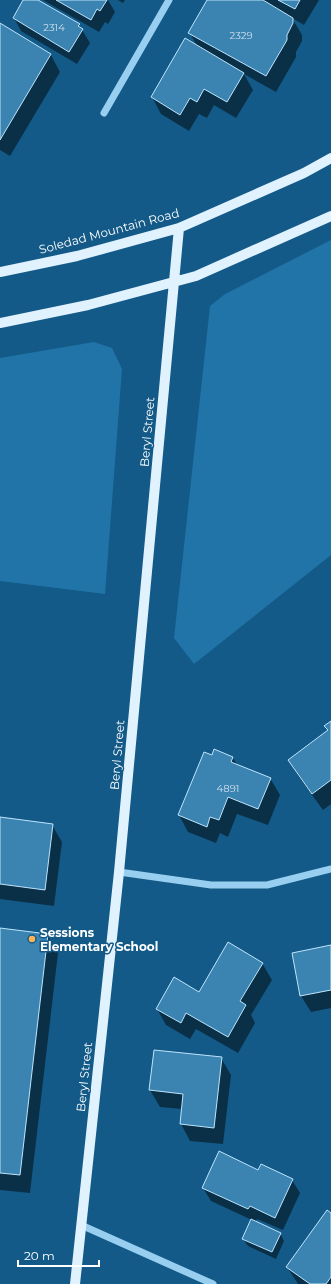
<svg xmlns="http://www.w3.org/2000/svg" width="331" height="1284" viewBox="0 0 331 1284" font-family="Montserrat,sans-serif">
	<rect width="100%" height="100%" fill="#135a88"/>
	<!-- green -->
	<path fill="#2174a7" d="M331,240V555L194,664L174,638L210,306L225,294Z
		M94,342L112,348L122,369L105,594L0,581V358Z"/>
	<!-- shadow -->
	<path fill="#0007" d="M24,0H31L79,25L90,43L77,64L21,31L14,18Z
		M43,0H108L115,12L108,24L105,22L99,32Z
		M118,0H125L123,3Z
		M209,0H319L304,25L292,18L302,35V41L296,52V57L276,92L244,74L253,90L236,118L214,105L207,118L199,114L189,131L161,114L152,97L197,46L190,33Z
		M0,25L51,55L60,72L10,156L0,150Z
		M331,722V804L323,810L299,777L289,761L328,731L325,726Z
		M213,756L233,758L238,766L270,778L280,795L268,825L237,814L228,837L220,833L216,843L188,832L179,815Z
		M0,818L52,825L62,842L54,906L0,899Z
		M0,929L47,935L58,953L30,1193L0,1190Z
		M331,946V1008L311,1012L301,996Z
		M262,963L272,980L251,1015L255,1023L238,1053L196,1029L190,1039L166,1025L157,1009L199,993Z
		M221,1058L231,1075L223,1144L190,1141L181,1124L182,1109L160,1107L150,1090Z
		M259,1171L292,1180L300,1193L283,1230L257,1219L255,1222L280,1233L284,1241L276,1259L248,1246L243,1239L252,1220L211,1201L203,1188Z
		M331,1215V1284H298L287,1267Z"/>
	<!-- building -->
	<path fill="#3b84b2" stroke="#bee4fc" d="M23,0H38L80,24L78,26L83,29L69,52L13,18Z
		M56,0H107L100,11L97,9L91,20Z
		M207,0H263L293,18V23L287,35V40L266,76L188,33Z
		M278,0H300L295,9Z
		M0,23L51,54L0,140Z
		M185,38L244,73L227,102L204,89L197,102L190,98L180,115L151,97Z
		M331,721V780L312,794L288,760L328,730L324,726Z
		M214,749L233,757L231,762L271,778L258,809L228,797L219,820L210,817L207,827L178,815L204,752L212,755Z
		M0,817L53,824L45,890L0,884Z
		M0,928L48,934L20,1175L0,1173Z
		M228,942L263,963L240,1001L246,1005L228,1037L186,1013L181,1023L156,1009L174,977L199,992Z
		M331,945V990L300,996L292,953Z
		M154,1050L222,1057L214,1128L180,1124L183,1094L149,1090Z
		M219,1151L258,1170L261,1164L293,1179L275,1218L250,1206L248,1209L202,1188Z
		M327,1210L331,1213V1277L326,1284H310L286,1267Z
		M251,1219L281,1233L272,1252L242,1239Z"/>
	<g fill="none" stroke-linecap="round" stroke-linejoin="round">
		<!-- minor -->
		<path stroke="#98cff0" stroke-width="7" d="M104,113L169,0
			M119,872L211,885H267L331,869
			M81,1225L213,1284"/>
		<!-- major -->
		<path stroke="#e1f2ff" stroke-width="10" d="M0,272L77,256L179,228L304,173L331,158
			M0,323L88,305L196,276L331,216
			M75,1284L119,872L179,228"/>
	</g>
	<!-- markers -->
	<circle fill="#ffb257" stroke="#135a88" stroke-width="1.5" cx="32" cy="939" r="4"/>
	<g text-anchor="middle" dominant-baseline="central" stroke-width="3" stroke-linejoin="round" paint-order="stroke">
		<!-- number labels -->
		<g font-size="10" fill="#cee0ec">
			<text x="54" y="27">2314</text>
			<text x="241" y="35">2329</text>
			<text x="228" y="788">4891</text>
		</g>
		<!-- street labels -->
		<g font-size="12" fill="#fff" stroke="#135a88">
			<text transform="translate(109 231) rotate(-15)">Soledad Mountain Road</text>
			<text transform="translate(147 432) rotate(-85)">Beryl Street</text>
			<text transform="translate(117 755) rotate(-85)">Beryl Street</text>
			<text transform="translate(84 1077) rotate(-84)">Beryl Street</text>
		</g>
		<!-- poi labels -->
		<g font-size="12" font-weight="bold" fill="#fff" stroke="#135a88" text-anchor="start">
			<text x="40" y="932">Sessions<tspan x="40" dy="14">Elementary School</tspan></text>
		</g>
	</g>
	<!-- scale -->
	<path d="M18 1260v6h81v-6" fill="none" stroke="#ffffff" stroke-width="2"/>
	<text x="24" y="1260" font-size="12" fill="#ffffff" stroke="#135a88" stroke-width="3" paint-order="stroke">20 m</text>
</svg>
